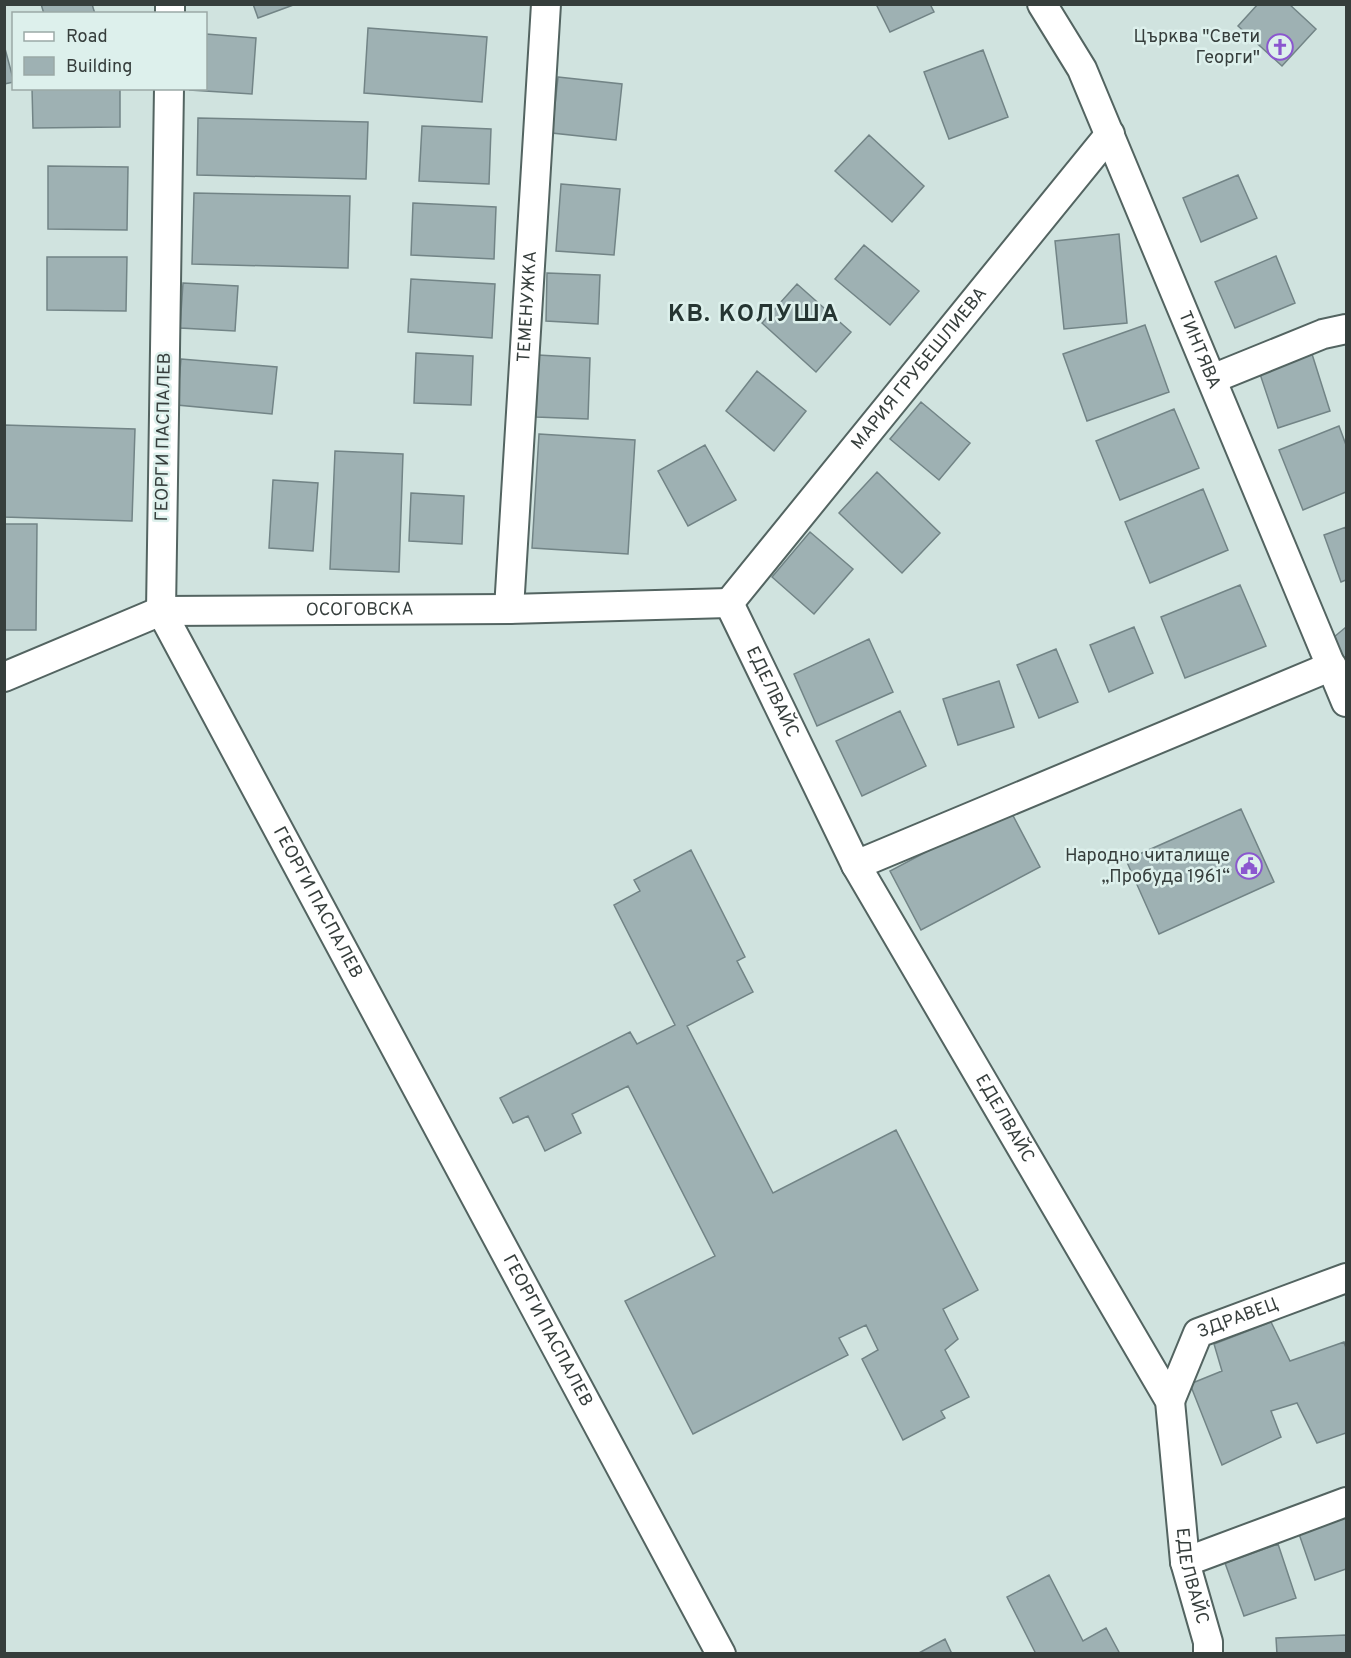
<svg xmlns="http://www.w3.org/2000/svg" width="1351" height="1658" viewBox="0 0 1351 1658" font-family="Overpass,sans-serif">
	<rect width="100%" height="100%" fill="#d0e3df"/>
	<!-- building -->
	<path fill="#9eb1b3" stroke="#728486" stroke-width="1.5" d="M41,4H92L95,14H44Z
		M253,4H296L258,18Z
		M876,4H930L934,12L890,32Z
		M1258,4H1289L1316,29L1282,66L1238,26Z
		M368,28L487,37L482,102L364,93Z
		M206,34L256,38L252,94L189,90L206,88Z
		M4,45L14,82L4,84Z
		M983,50L1008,117L949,139L924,72Z
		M558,77L622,84L616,140L552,133Z
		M32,88H120V127L33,128Z
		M198,118L368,122L366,179L197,175Z
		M422,126L491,129L489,184L419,181Z
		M869,135L924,186L892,222L835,171Z
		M48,166L128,167L127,230L48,229Z
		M1238,175L1257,218L1201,242L1183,198Z
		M561,184L620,189L614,255L556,251Z
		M194,193L350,196L348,268L192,264Z
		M413,203L496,207L494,259L411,255Z
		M1119,234L1127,323L1064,329L1055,241Z
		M864,245L919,291L890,325L835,279Z
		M1276,256L1295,303L1235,328L1215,282Z
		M47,257H127L126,311L47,310Z
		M547,273L600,275L598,324L546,321Z
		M411,279L495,284L492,338L408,332Z
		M183,283L238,286L235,331L180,328Z
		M797,284L851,332L816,372L762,323Z
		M1145,325L1169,392L1087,421L1063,354Z
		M416,353L473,356L471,405L414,403Z
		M1312,354L1330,411L1278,428L1259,371Z
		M538,355L590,358L588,419L536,417Z
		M181,359L277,367L272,414L177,405Z
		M757,371L806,411L774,451L726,411Z
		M921,402L970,443L939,480L890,439Z
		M1174,409L1199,468L1120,500L1096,441Z
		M4,425L135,429L132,521L4,517Z
		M1339,426L1346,445V492L1303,510L1279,450Z
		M539,434L635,440L628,554L532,548Z
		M705,445L736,500L688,526L658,471Z
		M335,451L403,454L399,572L330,569Z
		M877,472L940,533L902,573L839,513Z
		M273,480L318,483L313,551L269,548Z
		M1203,489L1228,550L1150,583L1125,522Z
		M411,493L464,496L462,544L409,541Z
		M4,524H37L36,630H4Z
		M1346,527V580L1341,582L1324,535Z
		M810,532L853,569L814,614L772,577Z
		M1240,585L1266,646L1185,678L1161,617Z
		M1134,627L1153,673L1109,692L1090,645Z
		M1346,627V666L1328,642Z
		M869,639L893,692L817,726L794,674Z
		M1056,649L1078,702L1039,718L1017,665Z
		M999,681L1014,727L958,745L943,699Z
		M900,711L926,766L862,796L836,741Z
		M1009,808L1040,867L921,930L890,871Z
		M1241,809L1274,882L1159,934L1126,860Z
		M691,850L745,957L737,961L753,992L687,1026L773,1193L896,1130L978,1290L943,1309L958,1339L945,1350L969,1397L941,1411L945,1418L903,1440L862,1359L878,1350L866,1325L839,1338L848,1355L693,1434L625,1301L715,1256L628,1086L572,1114L581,1133L545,1151L528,1116L513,1123L500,1098L630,1032L637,1044L675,1025L614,905L640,891L634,880Z
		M1271,1322L1290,1361L1344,1342L1346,1348V1433L1317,1443L1297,1403L1271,1411L1281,1437L1222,1465L1190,1384L1222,1371L1214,1344Z
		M1346,1514V1569L1315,1580L1298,1531Z
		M1278,1544L1296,1598L1244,1616L1225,1563Z
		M1049,1575L1083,1641L1106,1628L1120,1654H1036L1007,1597Z
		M1346,1635V1654H1277L1276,1638Z
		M945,1639L952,1654H917Z"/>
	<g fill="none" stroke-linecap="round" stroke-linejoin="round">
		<!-- minor casing -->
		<g stroke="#536461" stroke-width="32">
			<g id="minor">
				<path id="s1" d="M1042,4L1082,69L1346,702"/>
				<path d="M170,14V4"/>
				<path id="s2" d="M169,88L161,611L721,1654"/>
				<path d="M1212,379L1323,334L1346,329"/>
				<path id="s3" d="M729,603L856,865L1170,1401L1185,1562L1208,1642V1654"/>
				<path id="s4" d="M729,603L1110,134"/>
				<path id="s5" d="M509,609L546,4"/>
				<path id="s6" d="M4,677L161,611L509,609L729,603"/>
				<path d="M856,865L1332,666"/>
				<path id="s7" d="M1170,1401L1198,1333L1346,1278"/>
				<path d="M1185,1562L1346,1502"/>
			</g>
		</g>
		<!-- minor -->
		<use href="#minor" stroke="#fff" stroke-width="28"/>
	</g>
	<!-- icons -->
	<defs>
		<g id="church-ring" transform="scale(1.35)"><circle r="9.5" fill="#ddf0ec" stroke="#8b57cf" stroke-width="1.5"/><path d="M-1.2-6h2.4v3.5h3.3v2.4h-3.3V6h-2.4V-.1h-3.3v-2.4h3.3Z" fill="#8b57cf"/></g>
		<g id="civic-ring" transform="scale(1.35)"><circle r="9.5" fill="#ddf0ec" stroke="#8b57cf" stroke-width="1.5"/><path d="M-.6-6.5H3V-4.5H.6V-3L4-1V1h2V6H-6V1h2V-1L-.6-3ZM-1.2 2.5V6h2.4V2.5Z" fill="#8b57cf"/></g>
	</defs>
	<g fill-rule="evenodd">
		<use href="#church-ring" x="1280" y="47"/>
		<use href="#civic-ring" x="1249" y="866"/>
	</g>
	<g text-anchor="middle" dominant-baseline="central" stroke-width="5" stroke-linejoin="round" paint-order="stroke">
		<!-- poi labels -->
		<g font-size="18" fill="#363e3c" stroke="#ddf0ec" text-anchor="end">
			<text x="1260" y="37">Църква "Свети<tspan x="1260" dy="21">Георги"</tspan></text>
			<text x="1230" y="856">Народно читалище<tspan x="1230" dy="21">„Пробуда 1961“</tspan></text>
		</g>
		<!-- street labels -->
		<g font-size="18" fill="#363e3c" stroke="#ddf0ec">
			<text stroke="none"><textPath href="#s5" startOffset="303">ТЕМЕНУЖКА</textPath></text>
			<text stroke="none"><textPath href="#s1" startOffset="381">ТИНТЯВА</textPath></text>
			<text stroke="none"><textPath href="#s4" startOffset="302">МАРИЯ ГРУБЕШЛИЕВА</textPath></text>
			<text transform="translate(164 437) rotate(-89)">ГЕОРГИ ПАСПАЛЕВ</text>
			<text stroke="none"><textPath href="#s6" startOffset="369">ОСОГОВСКА</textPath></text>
			<text stroke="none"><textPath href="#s3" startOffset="99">ЕДЕЛВАЙС</textPath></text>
			<text stroke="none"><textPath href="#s2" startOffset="854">ГЕОРГИ ПАСПАЛЕВ</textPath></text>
			<text stroke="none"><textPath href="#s3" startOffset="585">ЕДЕЛВАЙС</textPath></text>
			<text stroke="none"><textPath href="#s7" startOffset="116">ЗДРАВЕЦ</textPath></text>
			<text stroke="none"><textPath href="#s2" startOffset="1340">ГЕОРГИ ПАСПАЛЕВ</textPath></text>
			<text stroke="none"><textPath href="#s3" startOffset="1089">ЕДЕЛВАЙС</textPath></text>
		</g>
		<!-- district labels -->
		<g font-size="24" font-weight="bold" letter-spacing="1.5" fill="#253532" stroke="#ddf0ec">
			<text x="754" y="315">КВ. КОЛУША</text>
		</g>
	</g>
	<!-- border -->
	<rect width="1351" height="1658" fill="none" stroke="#363e3c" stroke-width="12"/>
	<!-- legend -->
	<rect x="12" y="12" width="195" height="78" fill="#ddf0ec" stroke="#9aa9a6" stroke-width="1.5"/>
	<rect x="24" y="32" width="30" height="9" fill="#ffffff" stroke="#9aa9a6" stroke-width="1.5"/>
	<text x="66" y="42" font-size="18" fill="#363e3c">Road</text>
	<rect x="24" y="57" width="30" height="18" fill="#9eb1b3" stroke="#9aa9a6" stroke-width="1.5"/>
	<text x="66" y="72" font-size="18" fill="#363e3c">Building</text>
</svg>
